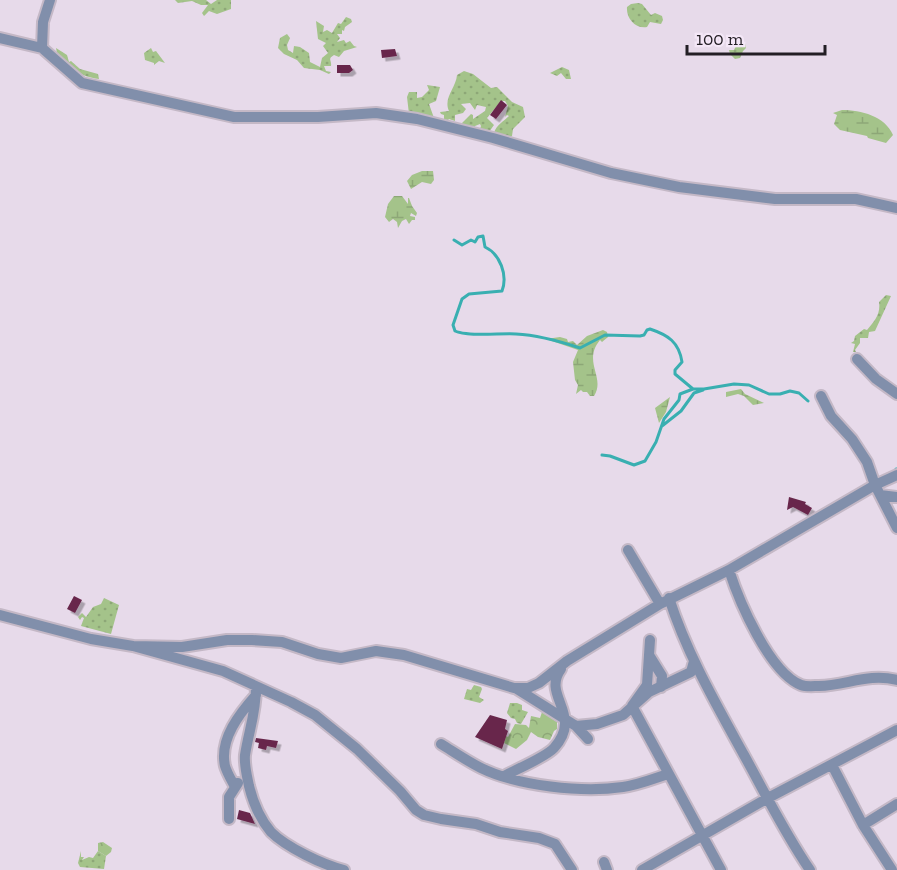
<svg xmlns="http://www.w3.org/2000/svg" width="897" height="870" viewBox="0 0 897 870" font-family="'Zilla Slab',serif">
	<defs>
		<pattern id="grass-dots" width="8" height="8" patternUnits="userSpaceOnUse" patternTransform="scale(1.5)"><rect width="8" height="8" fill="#a4c38a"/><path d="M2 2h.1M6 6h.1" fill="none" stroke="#8da777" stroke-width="1.8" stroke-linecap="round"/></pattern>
		<pattern id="forest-crowns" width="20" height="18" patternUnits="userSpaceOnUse" patternTransform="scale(1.5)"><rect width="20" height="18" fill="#a4c38a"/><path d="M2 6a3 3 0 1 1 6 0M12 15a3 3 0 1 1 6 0" fill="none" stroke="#8da777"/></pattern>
		<pattern id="wetland-marsh" width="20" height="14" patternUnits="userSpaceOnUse" patternTransform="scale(1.5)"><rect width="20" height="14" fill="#a4c38a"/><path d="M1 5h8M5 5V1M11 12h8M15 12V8" fill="none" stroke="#8da777"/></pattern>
		<filter id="shadow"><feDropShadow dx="3.5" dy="3.5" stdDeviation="0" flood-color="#0004"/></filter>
	</defs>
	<rect width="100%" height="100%" fill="#e7daea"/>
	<!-- grass -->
	<path fill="url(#grass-dots)" d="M175,0H206L211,4L217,0H231V9L217,14L209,11L204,16L202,13L208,5H201L192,1L178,3Z
		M638,3L642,4L651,15L655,13L662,16L663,20L661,24L650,22L647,27C635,29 626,18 627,7L631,4Z
		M346,17L351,19L352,22L345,27L344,31L342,30V34H337L340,38L337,42L344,40L346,43L350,41L354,46L357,47L344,51L339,57L334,55C327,59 332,60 331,66H324L326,71L331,72L329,74L320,70L304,68L297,60L284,54L278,48L280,38L287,34L290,38L287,45L288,50L293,53L294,46L300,47L309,53L310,62L320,67L322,58L328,53L323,46L326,43L318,39L316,21L324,26L323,32L327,30L332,33L338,23L341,24Z
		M740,42L745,43L746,48L743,51L740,58L735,59L730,54L729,50H734L736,46L740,47Z
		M56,48L67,55L69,62L71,61L80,69L98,74L99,79C79,76 74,70 58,58Z
		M151,48L153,52L156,51L165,63L159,61L154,65V63L145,60L144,53Z
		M562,67L569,70L571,79H566L561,73L557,76L550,73Z
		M464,71L473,74L491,88L497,87L512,102L523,107L525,117L513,129L512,136L509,138L494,133C496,125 504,121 509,116L507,115L505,117L508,106L505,101H501L487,118L494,125L489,132L480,129L481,126L480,124L475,126L474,130L450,124L462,123L471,114L473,115V119L485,111L486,107L477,105L475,110L470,103L461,104L466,109L463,113L455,115V121L449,119L446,122L444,121V115L441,114L440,112L449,111C443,98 456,88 457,75Z
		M427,85L440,87L436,101L429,104L434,118L409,114L407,97L409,92H417V98L422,97L429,90Z
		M886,295L891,296L875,331L869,332L868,338H860V343L855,350L856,352H853L855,344L851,343L854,341L855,336L864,329L867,330C874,322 881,314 879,302Z
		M104,598L119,605L111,634L81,626L84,618L82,617L80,620L78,617L82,613L86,617L93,607L101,604Z
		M474,685L481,687L482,689L479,697L484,700L480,703L464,699L467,689L471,690Z
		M510,703H517L522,705V710L528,712L521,724L517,723L515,719L511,718L507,713Z
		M81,851V857H84L82,860L89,857L93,858L98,851L106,856L104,869L80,867L78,863Z"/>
	<!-- forest -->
	<path fill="url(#forest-crowns)" d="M542,712L557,722V729L554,731L550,740L538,737L531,732L527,740L516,749L504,743L506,736L508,737L515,724L526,725L529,728L531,716L540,718Z
		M103,842L112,848L111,852L106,856L98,851V843Z"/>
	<!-- wetland -->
	<path fill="url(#wetland-marsh)" d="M842,110C861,110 885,116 893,135L886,143L868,138L867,136L840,130L834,124L837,115L833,113Z
		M422,171H433L434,180L431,184L422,182L411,189L407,181L412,175Z
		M394,196H402L408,204V198H409L412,206L417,213L416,216L411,213L410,216L415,217V220H412L409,224L406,219L402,221L398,228L397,222L393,219L389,222L385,217L388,204Z
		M603,330L607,332L608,337L602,342L600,340C582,362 606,377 594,396H590L587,392H583L581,390L576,394L578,385L575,380L573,362L578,350L546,339L560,337L567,339L568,342L573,341L577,345L587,336Z
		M741,389L745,394L764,403L753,405L744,396L738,394L726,397V392Z
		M670,397L666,412L659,423L655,408Z"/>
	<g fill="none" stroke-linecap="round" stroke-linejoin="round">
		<!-- stream -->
		<path stroke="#39afb1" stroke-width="3" d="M454,240L462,245L471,240L475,242L478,237L483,236L485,247C500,254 508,275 502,291L469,294L462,299L453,325L455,331C468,337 500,333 516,334C537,335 559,341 580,348L605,335L640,336L644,335L647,330L650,329C668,335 679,342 682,362L675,370V374L693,389
			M662,426L681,411L694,393L703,390
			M602,455L610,456L634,465L645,461L656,442L664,419L679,400L680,394L693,389H704L734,384L749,385L769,394H780L790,391L799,393L808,401
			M896,469H897"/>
	</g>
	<!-- building -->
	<path fill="#68284c" filter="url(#shadow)" d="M395,49L397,56L382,58L381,50Z
		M337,65H350L353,70L349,73H337Z
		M501,100L507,105L496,119L490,115Z
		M789,497L806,502L805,504L812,508L808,515L793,507L787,510Z
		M74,596L82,600L75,613L67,609Z
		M490,715L507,720L505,729L508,731L502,749L475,737Z
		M256,738L278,741L276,748L267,746L266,750L258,748L259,743L255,742Z
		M239,810L250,813L255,824L237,819Z"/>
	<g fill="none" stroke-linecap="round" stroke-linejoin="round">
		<!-- street casing -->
		<g stroke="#c4b8c6" stroke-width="14">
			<path id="street" d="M0,38L42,48L82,83L234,117H318L376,113L417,119L493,138L611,173L679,187L775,199H856L897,208
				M42,48L43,22L50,0
				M857,359L876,379L897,394
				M821,396L831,416L852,439L867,462L875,485L897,528
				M880,495L897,497
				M628,550L660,604
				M729,570C739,601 769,672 801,685C806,687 814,686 819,686C847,685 869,673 897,680
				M669,598C687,654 716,704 744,755C765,793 785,834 810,870
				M0,615L91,639L133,646L223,671L291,702L315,715L357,749L400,791L416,810L424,815L441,819L476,824L500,832L539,838L555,844L572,870
				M650,640L647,685L632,706L721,870
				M133,646L182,647L227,640H252L282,642L318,654L341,658L376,651L404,655L514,688H528L539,683L567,661L660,604L729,570L875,485L897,475
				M649,655L662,676L661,687
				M256,687C256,713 249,730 245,755C244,765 247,776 249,786C253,802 260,819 271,832C286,847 323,865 344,870
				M517,689L576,726L588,739
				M576,726L597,724L623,715L649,692L691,672L694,661
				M441,744C454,752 467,761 481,768C518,786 582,793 623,787C638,785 653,779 668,774
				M832,765L863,825L892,870
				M504,776C515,770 546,757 554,748C584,714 541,696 561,669
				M235,787C232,781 227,773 225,766C219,739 240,713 256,695
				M229,819V797L238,783
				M863,825L897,804
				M604,862L607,870
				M642,870L768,798L897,730"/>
		</g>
		<!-- street -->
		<use href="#street" stroke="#818fab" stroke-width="10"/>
	</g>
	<!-- scale -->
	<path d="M687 45v9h138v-9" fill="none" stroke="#231e24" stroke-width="3"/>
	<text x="696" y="45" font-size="18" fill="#231e24" stroke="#f4e7f7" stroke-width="4.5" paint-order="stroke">100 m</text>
</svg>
